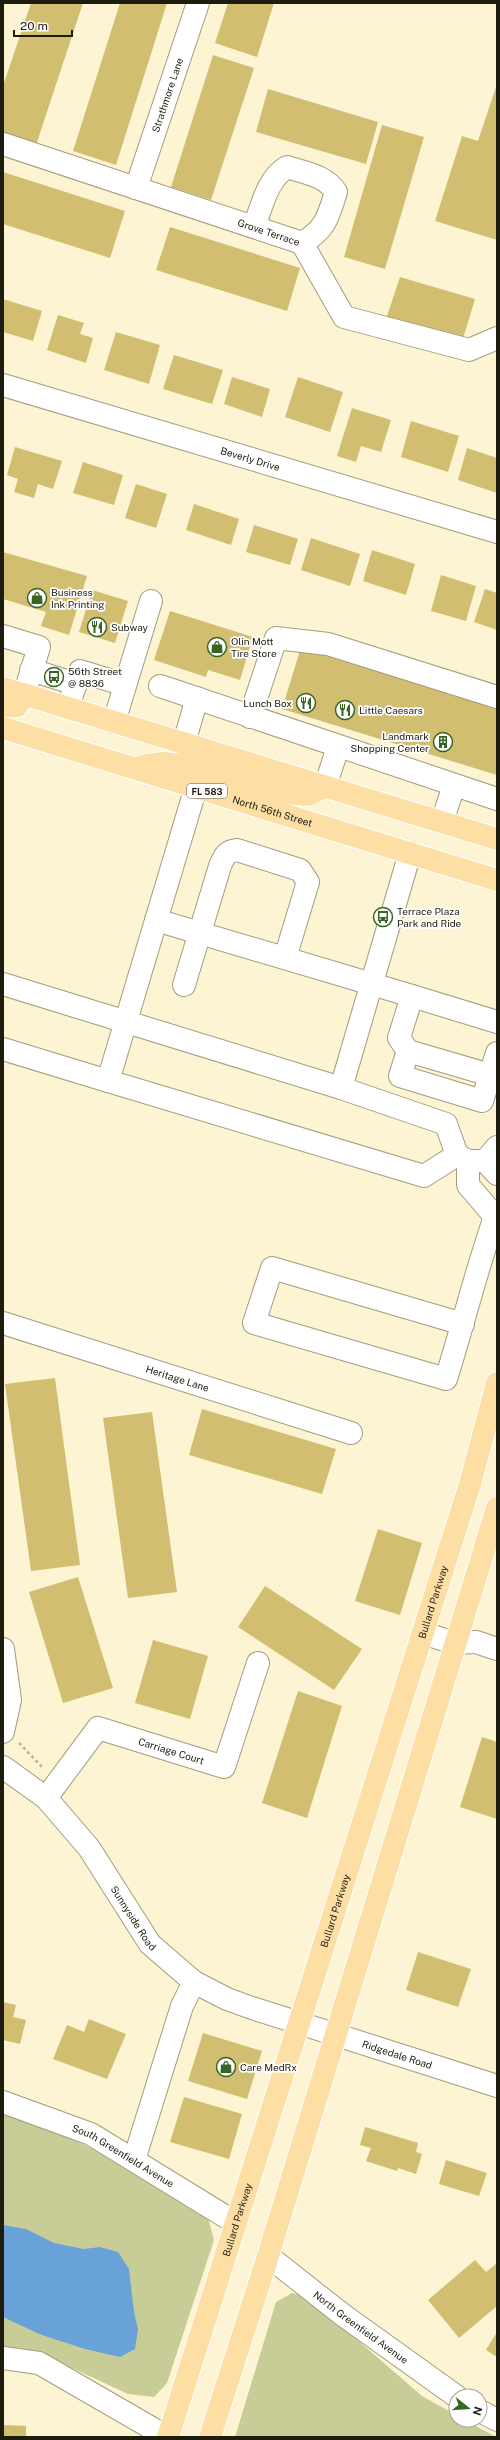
<svg xmlns="http://www.w3.org/2000/svg" width="500" height="2440" viewBox="0 0 500 2440" font-family="'Public Sans',sans-serif">
	<rect width="100%" height="100%" fill="#fcf4d3"/>
	<!-- green -->
	<path fill="#c8cd98" d="M3,2113L69,2138L111,2157L208,2218L214,2240L167,2383L154,2397L128,2394L72,2368L3,2346Z
		M292,2293L303,2296L333,2319L422,2396L456,2415V2420H465L496,2437H235L276,2302Z"/>
	<!-- water -->
	<path fill="#68a2d8" d="M3,2225L26,2229L54,2243L84,2249L100,2247L118,2252L129,2269L134,2312L138,2329L135,2349L120,2357L85,2349L39,2334L3,2317Z"/>
	<!-- building -->
	<path fill="#d1be70" d="M31,3H83L36,145L3,134V86Z
		M120,3H167L116,165L73,151Z
		M228,3H274L257,57L215,43Z
		M213,55L254,68L211,200L171,187Z
		M497,84V240L435,221L462,136L478,141Z
		M268,89L378,122L366,164L256,132Z
		M382,125L424,137L385,269L344,257Z
		M3,172L125,211L110,258L3,224Z
		M170,227L300,268L287,311L156,270Z
		M400,277L475,299L462,342L386,319Z
		M3,299L42,311L33,341L3,332Z
		M58,315L84,323L80,334L93,338L86,363L47,350Z
		M116,332L160,345L149,384L104,370Z
		M174,355L223,370L212,404L163,389Z
		M232,377L270,389L262,417L224,404Z
		M298,377L343,392L330,432L285,417Z
		M352,408L391,420L381,452L361,446L356,462L337,456Z
		M411,421L459,436L448,472L401,457Z
		M15,447L62,461L53,489L38,484L34,498L14,492L18,479L7,475Z
		M467,448L497,458V493L458,480Z
		M83,462L123,475L114,505L73,493Z
		M136,484L167,494L156,528L125,518Z
		M194,504L239,519L231,545L186,530Z
		M254,525L298,539L290,565L246,552Z
		M311,538L360,554L350,586L301,570Z
		M372,550L415,564L406,595L363,581Z
		M3,552L87,576L69,635L41,626L46,612L3,599Z
		M441,575L476,586L466,621L431,611Z
		M485,589L497,593V630L474,622Z
		M92,590L128,601L115,643L79,632Z
		M170,611L253,637L240,680L208,670L206,677L154,660Z
		M302,644L497,704V775L282,709Z
		M55,1378L80,1565L31,1571L5,1384Z
		M202,1409L336,1449L322,1494L189,1455Z
		M152,1412L177,1592L128,1598L103,1418Z
		M378,1529L422,1543L400,1615L355,1601Z
		M78,1577L113,1688L63,1703L29,1592Z
		M265,1586L362,1649L334,1690L238,1627Z
		M153,1640L208,1656L190,1719L135,1703Z
		M298,1691L342,1706L307,1818L262,1803Z
		M482,1737L497,1742V1819L460,1807Z
		M418,1952L471,1969L458,2007L406,1990Z
		M3,2002L16,2005L13,2017L26,2020L20,2044L3,2040Z
		M89,2019L126,2034L107,2079L53,2059L67,2025L84,2032Z
		M203,2033L262,2051L247,2099L188,2081Z
		M184,2097L242,2114L229,2159L170,2142Z
		M365,2127L418,2143L416,2152L422,2154L416,2174L398,2168L397,2171L366,2161L371,2148L360,2145Z
		M446,2160L487,2173L479,2196L439,2184Z
		M475,2260L486,2272L497,2263V2306L459,2338L428,2300Z
		M497,2332V2357L486,2350Z
		M3,2425L26,2426V2437H3Z"/>
	<g fill="none" stroke-linecap="round" stroke-linejoin="round">
		<!-- minor casing -->
		<g stroke="#a49c7d" stroke-width="24">
			<g id="minor">
				<path id="s1" d="M3,144L302,243L344,317L469,350L497,338"/>
				<path id="s2" d="M136,188L198,3"/>
				<path d="M254,227C262,206 267,179 287,167C305,173 325,175 336,192C328,217 326,229 302,243"/>
				<path id="s3" d="M3,385L497,532"/>
				<path d="M3,636L39,647L24,695"/>
				<path d="M31,670L76,684"/>
				<path d="M160,686L497,799"/>
				<path d="M68,707L80,671L125,685"/>
				<path d="M250,717L276,638L328,644L497,697"/>
				<path d="M114,722L151,601"/>
				<path d="M184,743L197,698"/>
				<path d="M325,787L338,747"/>
				<path d="M442,822L454,785"/>
				<path d="M156,920L412,996L399,1038L408,1051L497,1077"/>
				<path d="M3,984L341,1088L446,1124L457,1155L424,1176L108,1081L196,787"/>
				<path d="M184,985L220,866C224,857 226,851 237,850L300,870L308,882L285,958"/>
				<path d="M412,996L497,1022"/>
				<path d="M3,1049L108,1081"/>
				<path d="M408,1051L400,1076L482,1101L497,1053"/>
				<path d="M341,1088L410,853"/>
				<path d="M457,1155L468,1161H485L497,1174"/>
				<path d="M468,1161V1185L497,1219"/>
				<path d="M485,1161L497,1147"/>
				<path id="s4" d="M3,1323L351,1433"/>
				<path d="M463,1324L272,1268L254,1323L446,1379C463,1325 476,1271 495,1217"/>
				<path d="M423,1633L454,1643L476,1642L497,1649"/>
				<path d="M3,1649L10,1700L3,1732"/>
				<path id="s5" d="M3,1767L46,1798L89,1848L150,1944L194,1982L227,1999L252,2008L497,2086"/>
				<path id="s6" d="M46,1798L98,1728L224,1767L258,1663"/>
				<path id="s7" d="M3,2102L91,2134L236,2223"/>
				<path d="M134,2160L182,2006L194,1982"/>
				<path id="s8" d="M268,2256L343,2315L456,2396"/>
				<path d="M3,2358L39,2363L167,2437"/>
				<path d="M480,2411L497,2420"/>
			</g>
		</g>
		<!-- major casing -->
		<g stroke="#fff" stroke-width="24">
			<g id="major">
				<path d="M3,688L497,839"/>
				<path d="M3,706H17L24,695"/>
				<path id="s9" d="M3,728L497,880"/>
				<path d="M143,766L163,763L180,765L287,793L308,795L325,787"/>
				<path id="s10" d="M168,2437L470,1484L497,1383"/>
				<path d="M210,2437L268,2256L497,1508"/>
			</g>
		</g>
		<!-- path -->
		<path stroke="#b9b298" stroke-width="2.5" stroke-dasharray="3 3" stroke-linecap="butt" d="M19,1743L43,1768"/>
		<!-- minor -->
		<use href="#minor" stroke="#fff" stroke-width="22"/>
		<!-- major -->
		<use href="#major" stroke="#fddfa6" stroke-width="22"/>
	</g>
	<!-- icons -->
	<defs>
		<g id="shop-ring" transform="scale(1)"><circle r="9.5" fill="#fff" stroke="#396523" stroke-width="1.5"/><path d="M-5-2.5h2.3a2.7 3.5 0 0 1 5.4 0H5L5.5 6h-11ZM-1.5-2.5h3a1.5 2.3 0 0 0-3 0Z" fill="#396523"/></g>
		<g id="restaurant-ring" transform="scale(1)"><circle r="9.5" fill="#fff" stroke="#396523" stroke-width="1.5"/><path d="M-5-6h1v4h1v-4h1v4h1v-4h1v5L-1.5 .5V6h-2V.5L-5-1ZM5-6V6H3V1.5H1.5Q1.5-4 5-6Z" fill="#396523"/></g>
		<g id="bus-ring" transform="scale(1)"><circle r="9.5" fill="#fff" stroke="#396523" stroke-width="1.5"/><path d="M-5-6H5V4H4V6H2V4H-2V6H-4V4H-5ZM-3.5-4V0h7V-4ZM-3.5 1.2v1.5H-2V1.2ZM2 1.2v1.5H3.5V1.2Z" fill="#396523"/></g>
		<g id="building-ring" transform="scale(1)"><circle r="9.5" fill="#fff" stroke="#396523" stroke-width="1.5"/><path d="M-4-6H4V6H1V3H-1V6H-4ZM-2.5-4.3h1.7v1.8h-1.7ZM.8-4.3h1.7v1.8H.8ZM-2.5-1h1.7V.8h-1.7ZM.8-1h1.7V.8H.8Z" fill="#396523"/></g>
	</defs>
	<g fill-rule="evenodd">
		<use href="#shop-ring" x="37" y="598"/>
		<use href="#restaurant-ring" x="97" y="627"/>
		<use href="#shop-ring" x="217" y="647"/>
		<use href="#bus-ring" x="54" y="677"/>
		<use href="#restaurant-ring" x="306" y="703"/>
		<use href="#restaurant-ring" x="345" y="710"/>
		<use href="#building-ring" x="443" y="742"/>
		<use href="#bus-ring" x="383" y="917"/>
		<use href="#shop-ring" x="226" y="2067"/>
	</g>
	<g text-anchor="middle" dominant-baseline="central" stroke-width="3.5" stroke-linejoin="round" paint-order="stroke">
		<!-- shield labels -->
		<rect fill="#fff" stroke="#625f57" stroke-width="1" x="187" y="784" width="40" height="14" rx="3"/>
		<g font-size="9" font-weight="bold" fill="#1e1b0f">
			<text x="207" y="791">FL 583</text>
		</g>
		<!-- street labels -->
		<g font-size="10" fill="#1e1b0f" stroke="#fff">
			<text stroke="none"><textPath href="#s2" startOffset="98">Strathmore Lane</textPath></text>
			<text stroke="none"><textPath href="#s1" startOffset="280">Grove Terrace</textPath></text>
			<text stroke="none"><textPath href="#s3" startOffset="258">Beverly Drive</textPath></text>
			<text stroke="none"><textPath href="#s9" startOffset="282">North 56th Street</textPath></text>
			<text stroke="none"><textPath href="#s4" startOffset="183">Heritage Lane</textPath></text>
			<text stroke="none"><textPath href="#s10" startOffset="876">Bullard Parkway</textPath></text>
			<text stroke="none"><textPath href="#s6" startOffset="164">Carriage Court</textPath></text>
			<text stroke="none"><textPath href="#s10" startOffset="552">Bullard Parkway</textPath></text>
			<text stroke="none"><textPath href="#s5" startOffset="202">Sunnyside Road</textPath></text>
			<text stroke="none"><textPath href="#s5" startOffset="507">Ridgedale Road</textPath></text>
			<text stroke="none"><textPath href="#s7" startOffset="132">South Greenfield Avenue</textPath></text>
			<text stroke="none"><textPath href="#s10" startOffset="228">Bullard Parkway</textPath></text>
			<text stroke="none"><textPath href="#s8" startOffset="117">North Greenfield Avenue</textPath></text>
		</g>
		<!-- poi labels -->
		<g font-size="10" fill="#1e1b0f" stroke="#fff" text-anchor="start">
			<text x="51" y="592">Business<tspan x="51" dy="12">Ink Printing</tspan></text>
			<text x="111" y="627">Subway</text>
			<text x="231" y="641">Olin Mott<tspan x="231" dy="12">Tire Store</tspan></text>
			<text x="68" y="671">56th Street<tspan x="68" dy="12">@ 8836</tspan></text>
			<text x="292" y="703" text-anchor="end">Lunch Box</text>
			<text x="359" y="710">Little Caesars</text>
			<text x="429" y="736" text-anchor="end">Landmark<tspan x="429" dy="12">Shopping Center</tspan></text>
			<text x="397" y="911">Terrace Plaza<tspan x="397" dy="12">Park and Ride</tspan></text>
			<text x="240" y="2067">Care MedRx</text>
		</g>
	</g>
	<!-- border -->
	<rect width="500" height="2440" fill="none" stroke="#1e1b0f" stroke-width="8"/>
	<!-- north arrow -->
	<g transform="translate(468 2408) rotate(107)"><circle r="19" fill="#ffffff" stroke="#a5a49f"/>
	<path d="M0-3L7 15L0 10L-7 15Z" fill="#396523"/>
	<text y="-6" font-size="11" font-weight="bold" text-anchor="middle" fill="#1e1b0f">N</text>
	</g>
	<!-- scale -->
	<path d="M14 30v6h58v-6" fill="none" stroke="#1e1b0f" stroke-width="2"/>
	<text x="20" y="30" font-size="12" fill="#1e1b0f" stroke="#ffffff" stroke-width="3" paint-order="stroke">20 m</text>
</svg>
